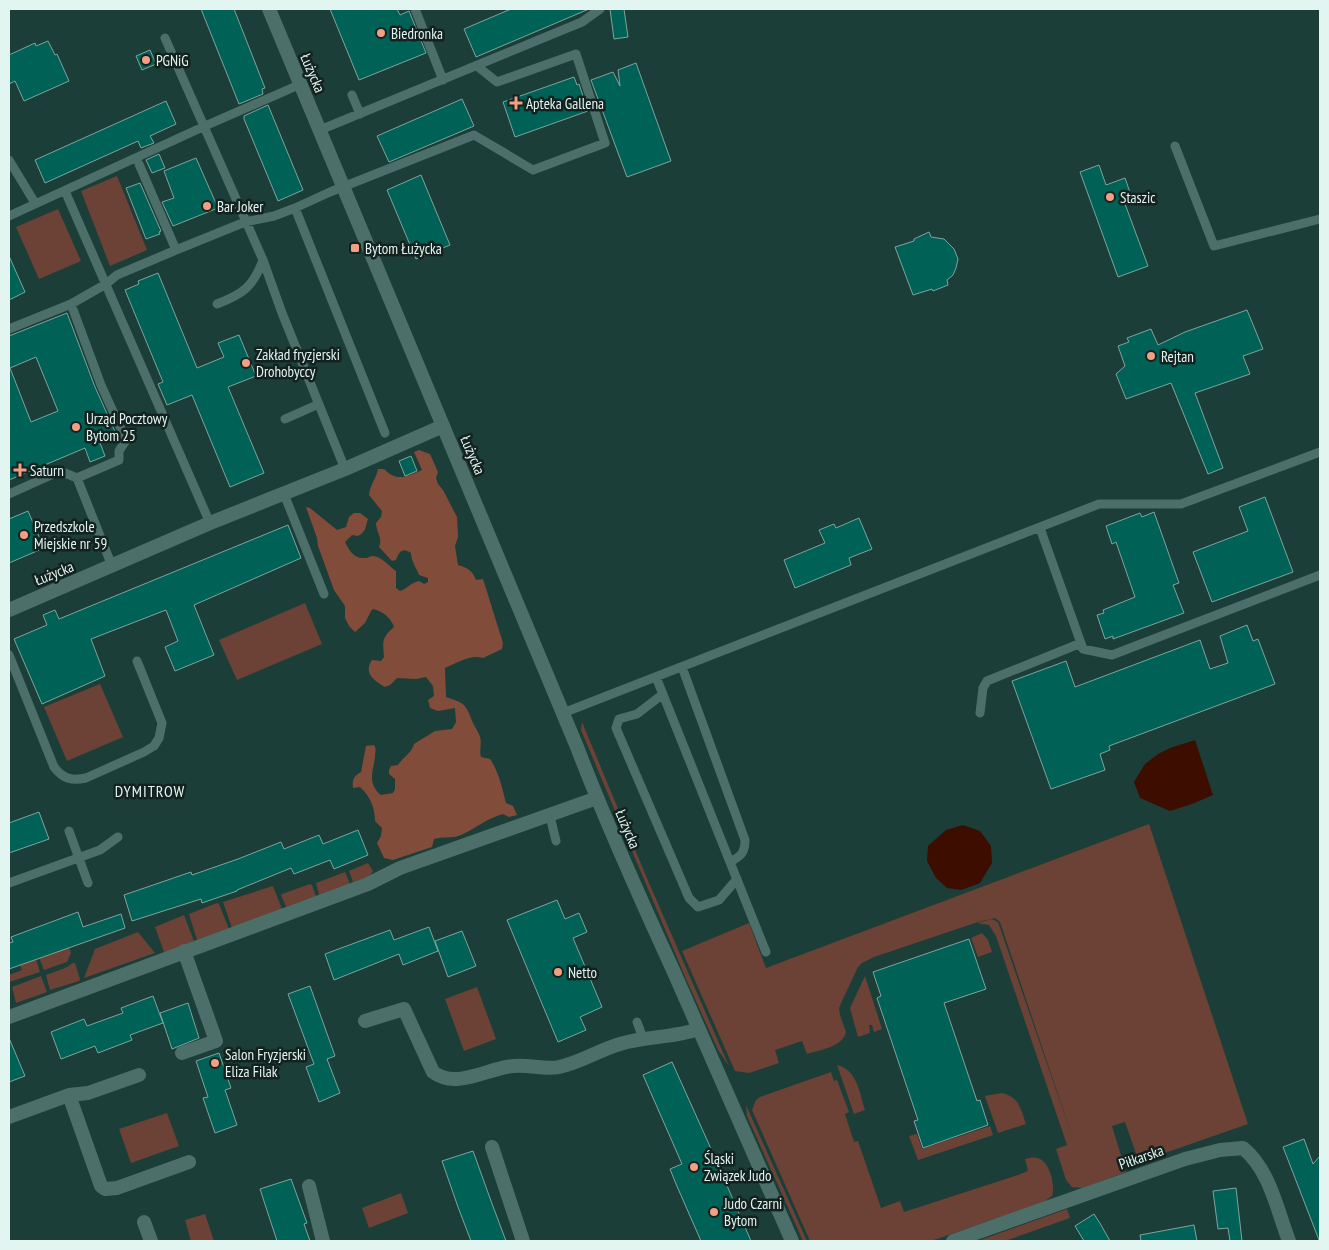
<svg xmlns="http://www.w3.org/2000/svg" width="1329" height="1250" viewBox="0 0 1329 1250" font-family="'PT Sans Narrow',sans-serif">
	<rect width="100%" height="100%" fill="#1c3e38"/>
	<!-- green -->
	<path fill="#6b4235" d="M117,176L147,250L110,266L81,191Z
		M58,209L81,261L39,279L16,227Z
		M305,603L322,644L237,680L219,640Z
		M100,684L123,737L67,761L44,707Z
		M582,722L649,883L729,1066L718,1050L686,979L581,730Z
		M1149,824L1248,1124L1139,1162L1125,1122L1112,1126L1126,1172L1083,1188L1072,1187L1066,1180L1056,1149L1067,1145L996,936L989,925L977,923L992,919L998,922L1073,1139L1000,922L995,918L978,922L874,957L862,963L858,967L842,1001L839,1008L840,1015L846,1032C843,1047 819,1050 807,1054L802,1041L775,1050L779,1063L749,1073L735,1071L682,951L749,923L766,968Z
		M368,863L373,871L370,876L353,882L349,871Z
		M345,872L350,884L319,895L316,883Z
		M310,884L312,885L316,896L286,907L281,895L282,894Z
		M273,886L282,909L232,928L223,902Z
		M217,903L219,904L229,929L197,940L189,914Z
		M184,915L194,941L167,953L164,952L155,927Z
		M138,932L155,953L84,978L95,949Z
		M982,933L988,940L992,952L978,957L971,938Z
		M69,947L71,953L67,962L44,970L39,958Z
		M36,959L40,972L9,982V975L22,970L20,965Z
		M73,963H75L80,979L79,981L50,990L46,975L65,968Z
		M41,976L47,992L16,1003L12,987Z
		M865,976L882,1029L874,1032L872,1025H869L870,1033L858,1037L850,1008Z
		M477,987L496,1039L464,1051L445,999Z
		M837,1065C857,1069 860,1094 865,1110L854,1114Z
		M831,1072L834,1081L837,1080L849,1112L845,1114L854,1142L858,1141L881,1208L900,1201L904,1212L1018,1175L1028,1171L1025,1159C1029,1158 1033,1157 1037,1158C1049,1160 1056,1185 1052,1196L1044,1202L931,1241H810L752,1110L756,1100L760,1097Z
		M1002,1093C1019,1097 1021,1109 1026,1124L998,1133L985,1096Z
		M746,1105L807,1241H803L747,1116Z
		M167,1113L179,1146L131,1163L119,1129Z
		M990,1126L993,1135L918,1160L909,1136L917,1134L922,1149Z
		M401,1193L408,1213L369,1228L362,1208Z
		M1067,1209L1070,1218L1005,1241H978Z
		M205,1214L214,1241H191L185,1220Z"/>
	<!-- forest -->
	<path fill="#824c3a" d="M419,450L430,454L438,472L436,478L438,484L443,490L457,517L458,537L455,546L458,565C468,568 472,570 476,580L483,579L503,643L502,649L483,658C470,654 457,663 445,668L446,697C466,704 465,703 473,723C475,728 479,732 480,737C482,744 479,750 481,757L490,759C499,772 502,788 506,803L513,806L517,815L509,817L503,814C485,819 477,828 461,835C451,839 443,836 434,839L432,847L393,860L384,858L377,843L381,836L382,828L375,821C375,808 370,796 360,787L353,788C352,779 354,776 361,772L366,746L374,745C377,750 375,751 375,757C373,772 367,783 381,795L393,793L395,789V779L389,774V770L391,766L398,765C403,757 412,753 414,744L435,731L452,729L456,722L455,708L438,711L430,708L428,700L434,696L433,686L426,677L416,679L397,678L390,685L385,687C374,680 363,674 372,660L381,661L384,657C383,642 381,638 394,627C391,618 383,611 373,609L371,611L365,623L355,632L349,626L345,618V606L334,590L318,546L317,538L306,507L310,508L337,530L346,527L349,517L354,513H360L368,519C365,527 367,531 358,536L352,535L345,542C349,550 354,559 365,558C369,558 370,556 373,556C381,556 390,567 396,571V588L400,591C407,589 410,583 419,581L424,584L428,582V578L419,575C416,567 411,561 411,553C403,547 399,551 396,560L392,561L379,547C383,537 376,532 376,523L381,517L382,511L369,495C370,485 376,479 378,469H384C397,482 406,477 422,470L414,452Z"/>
	<!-- water -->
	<path fill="#3d0d00" d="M1195,740L1213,795L1192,804L1170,811L1140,798L1134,782L1145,764L1158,754L1170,748Z
		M963,825L980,831L991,846L992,863L980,883L961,890L947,888L936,878L927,861L928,846L946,830Z"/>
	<!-- building -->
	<path fill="#006157" stroke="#80a39d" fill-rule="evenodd" d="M201,9H234L265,88L262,89L263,94L239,104Z
		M330,9H397L400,15L409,11L426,53L359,80Z
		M511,9H589L476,57L464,29Z
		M610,9H624L628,37L614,39Z
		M48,41L55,55L57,54L69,81L24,101L15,81L9,84V55L35,43L36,46Z
		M150,50L156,64L142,70L136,56Z
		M636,63L671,161L627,177L591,80L613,72L620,86L618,70Z
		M574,77L577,85L579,84L588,111L515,137L503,102Z
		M462,99L474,126L389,162L377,136Z
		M166,101L176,124L150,136L154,143L141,148L138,141L45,183L35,160Z
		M268,105L303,190L278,201L244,119V116Z
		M159,154L165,168L152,173L146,160Z
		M196,158L218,208L173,226L162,202L174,198L164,171Z
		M1099,165L1106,185L1125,178L1133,201L1125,204L1148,266L1118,277L1080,172Z
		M421,175L450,245L416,259L387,190Z
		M140,183L161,231L159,232L160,234L146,239L126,188Z
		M929,232L931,237L944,239L954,249L958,259L956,268L953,275L947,280L948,285L933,291L932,289L913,295L895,247L914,241V239Z
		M9,256L25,292L9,300Z
		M158,273L197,368L224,357L218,343L239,335L256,376L228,387L264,473L230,487L192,395L167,405L158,384L163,382L125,290L139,284L138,281Z
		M1247,310L1263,349L1243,356L1250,374L1195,393L1223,468L1208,474L1171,383L1126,399L1116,374L1125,366L1118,346L1129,342L1127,338L1151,329L1158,345L1185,332Z
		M67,313L95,387L117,436L100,443L105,456L90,462L85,448L9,480V336ZM36,357L58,411L31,422L10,368Z
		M411,456L417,471L405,476L399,461Z
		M1265,497L1293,572L1212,602L1193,552L1248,531L1239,507Z
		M28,511L44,548L9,563V519Z
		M1154,512L1179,583L1173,585L1184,613L1113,639V636L1105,639L1097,615L1104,613L1103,610L1135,597L1116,542L1112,544L1106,526L1140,513L1142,517Z
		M859,518L872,549L849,558L851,565L795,588L784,560L825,543L819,530L834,524L836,528Z
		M288,525L301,558L194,605L214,655L175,671L165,647L178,641L166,610L91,639L105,676L42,704L14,639L47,625L43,615L55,610L59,619Z
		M1247,625L1253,641L1258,639L1275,684L1109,746L1110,750L1100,754L1105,770L1051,789L1012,681L1066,661L1075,687L1200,640L1210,669L1228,663L1220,636Z
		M39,812L49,839L9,853V823Z
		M358,830L368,855L334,869L330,860L294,874L291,868L237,890V891L202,903L201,899L132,921L124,895L191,872L192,875L238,859L281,842L284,849L319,835L323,844Z
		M557,900L565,919L579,913L587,932L573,938L602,1007L580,1017L586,1030L558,1042L507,920Z
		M78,912L83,927L121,914L125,928L9,969V943L13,942L11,937Z
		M429,927L438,951L403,965L399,954L334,980L325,954L390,930L394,940Z
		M462,931L476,966L448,977L435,941Z
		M969,939L986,989L944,1003L977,1101L980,1100L988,1125L923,1148L914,1121L918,1120L877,998L881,996L873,972Z
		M310,986L335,1056L327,1059L340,1093L319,1102L306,1067L314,1064L288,994Z
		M153,996L163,1023L130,1035L132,1040L98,1053L95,1046L61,1059L51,1032L84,1019L87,1026L123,1013L121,1008Z
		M188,1003L199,1038L172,1049L160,1013Z
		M9,1038L25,1076L9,1082Z
		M219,1053L231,1088L225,1090L237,1125L215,1133L203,1098L208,1097L196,1061Z
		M672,1062L712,1151L751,1241H701L676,1184L670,1169L682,1164L643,1075Z
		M1304,1139L1313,1164L1320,1156V1239L1319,1240L1283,1147Z
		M473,1151L491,1201L506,1241H471L458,1207L442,1161Z
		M291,1179L307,1223L304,1224L310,1241H277L260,1189Z
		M1236,1188L1242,1241H1230L1228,1228L1218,1229L1213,1191Z
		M1094,1214L1101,1225L1110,1241H1084L1075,1226Z
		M1194,1225L1197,1241H1141L1140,1235Z"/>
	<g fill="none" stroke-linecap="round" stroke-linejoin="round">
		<!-- service -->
		<path stroke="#4d6f69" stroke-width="9" d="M415,9L443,80
			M165,38L263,260L282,313L345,469
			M352,95L360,114
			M320,130L582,22L600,9
			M1175,146L1214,246L1320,219
			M9,160L35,203
			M139,164L176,250
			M65,191L210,523
			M295,208L385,433
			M9,216L205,126L301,84
			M71,304L101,385L126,440L119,451V460L77,478L112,566
			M217,304C243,294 253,287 263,260
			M9,329L71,304L106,284L117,275L176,250L245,222L274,216L295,208L330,192L474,135L533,170L605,143L576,54L497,82L477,66
			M285,419L319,404
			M9,494L60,471L77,478
			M284,494L324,594
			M1040,528L1083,649L1112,655L1320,575
			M9,655L54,767C63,779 72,781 86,778L144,752L154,746L159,738L162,723L137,661
			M682,667L745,840C745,853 741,856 730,862
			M656,677L766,952
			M663,694L637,714L619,719L616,728L689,898L698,907L719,900L737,879
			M563,713L1099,504H1181L1320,452
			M980,713L983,688L987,681L1081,643
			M550,816L556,841
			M69,831L88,883
			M9,883L100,850L118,837
			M637,1022L643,1038"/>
		<!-- minor -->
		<path stroke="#4d6f69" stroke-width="14" d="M9,610L210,523L345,469L443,426
			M9,1017L368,884L400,868L597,798
			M365,1021L404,1009L433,1072C457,1090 487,1068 513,1066C528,1064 544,1070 559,1067C580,1063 599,1050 620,1044C645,1036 674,1038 698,1029
			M182,1053L216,1041L184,951
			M69,1095L101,1186L105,1189L117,1188L189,1162
			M9,1117L69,1095L88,1093L139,1075
			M492,1147L523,1241
			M309,1186L323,1241
			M144,1222L151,1241
			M953,1241L1185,1159L1220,1150L1243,1148C1270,1170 1277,1210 1289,1241"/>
		<!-- tertiary -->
		<path stroke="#4d6f69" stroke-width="14" d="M269,9L577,747C606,823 639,896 673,970C713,1060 752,1151 792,1241"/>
	</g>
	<!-- markers -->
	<g fill="#f39f84" stroke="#13211f" stroke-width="2">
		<circle cx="381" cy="33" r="5"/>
		<circle cx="146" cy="60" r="5"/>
		<path d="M513.5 95.5h5v5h5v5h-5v5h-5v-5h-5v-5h5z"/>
		<circle cx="1110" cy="197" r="5"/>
		<circle cx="207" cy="206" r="5"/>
		<rect x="350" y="243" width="10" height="10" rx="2.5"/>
		<circle cx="1151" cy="356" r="5"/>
		<circle cx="246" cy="363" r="5"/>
		<circle cx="76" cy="427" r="5"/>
		<path d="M17.5 462.5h5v5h5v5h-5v5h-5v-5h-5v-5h5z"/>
		<circle cx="24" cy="535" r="5"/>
		<circle cx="558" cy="972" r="5"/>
		<circle cx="215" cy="1063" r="5"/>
		<circle cx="694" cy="1167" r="5"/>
		<circle cx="714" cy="1212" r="5"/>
	</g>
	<g text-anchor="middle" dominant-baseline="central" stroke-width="5" stroke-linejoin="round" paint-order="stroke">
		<!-- poi labels -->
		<g font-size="15" fill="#e2f5f1" stroke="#13211f" text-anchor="start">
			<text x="391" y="33">Biedronka</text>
			<text x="156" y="60">PGNiG</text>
			<text x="526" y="103">Apteka Gallena</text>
			<text x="1120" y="197">Staszic</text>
			<text x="217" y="206">Bar Joker</text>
			<text x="365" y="248">Bytom Łużycka</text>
			<text x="256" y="354">Zakład fryzjerski<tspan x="256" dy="17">Drohobyccy</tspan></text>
			<text x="1161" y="356">Rejtan</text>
			<text x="86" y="418">Urząd Pocztowy<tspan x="86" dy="17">Bytom 25</tspan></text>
			<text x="30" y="470">Saturn</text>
			<text x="34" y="526">Przedszkole<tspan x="34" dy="17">Miejskie nr 59</tspan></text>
			<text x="568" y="972">Netto</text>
			<text x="225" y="1054">Salon Fryzjerski<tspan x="225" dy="17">Eliza Filak</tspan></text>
			<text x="704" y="1158">Śląski<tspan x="704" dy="17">Związek Judo</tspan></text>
			<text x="724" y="1203">Judo Czarni<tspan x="724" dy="17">Bytom</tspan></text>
		</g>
		<!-- street labels -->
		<g font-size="15" fill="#e2f5f1" stroke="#13211f">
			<text transform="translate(313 73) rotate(67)">Łużycka</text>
			<text transform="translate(473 455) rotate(67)">Łużycka</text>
			<text transform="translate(54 573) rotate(-22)">Łużycka</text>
			<text transform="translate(628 829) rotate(67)">Łużycka</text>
			<text transform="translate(1141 1157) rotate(-19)">Piłkarska</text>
		</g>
		<!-- neighbourhood labels -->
		<g font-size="16" letter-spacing="1" fill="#e2f5f1" stroke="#13211f">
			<text x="150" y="791">DYMITROW</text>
		</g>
	</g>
	<!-- border -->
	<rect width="1329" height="1250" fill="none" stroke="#e2f5f1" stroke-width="20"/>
</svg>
